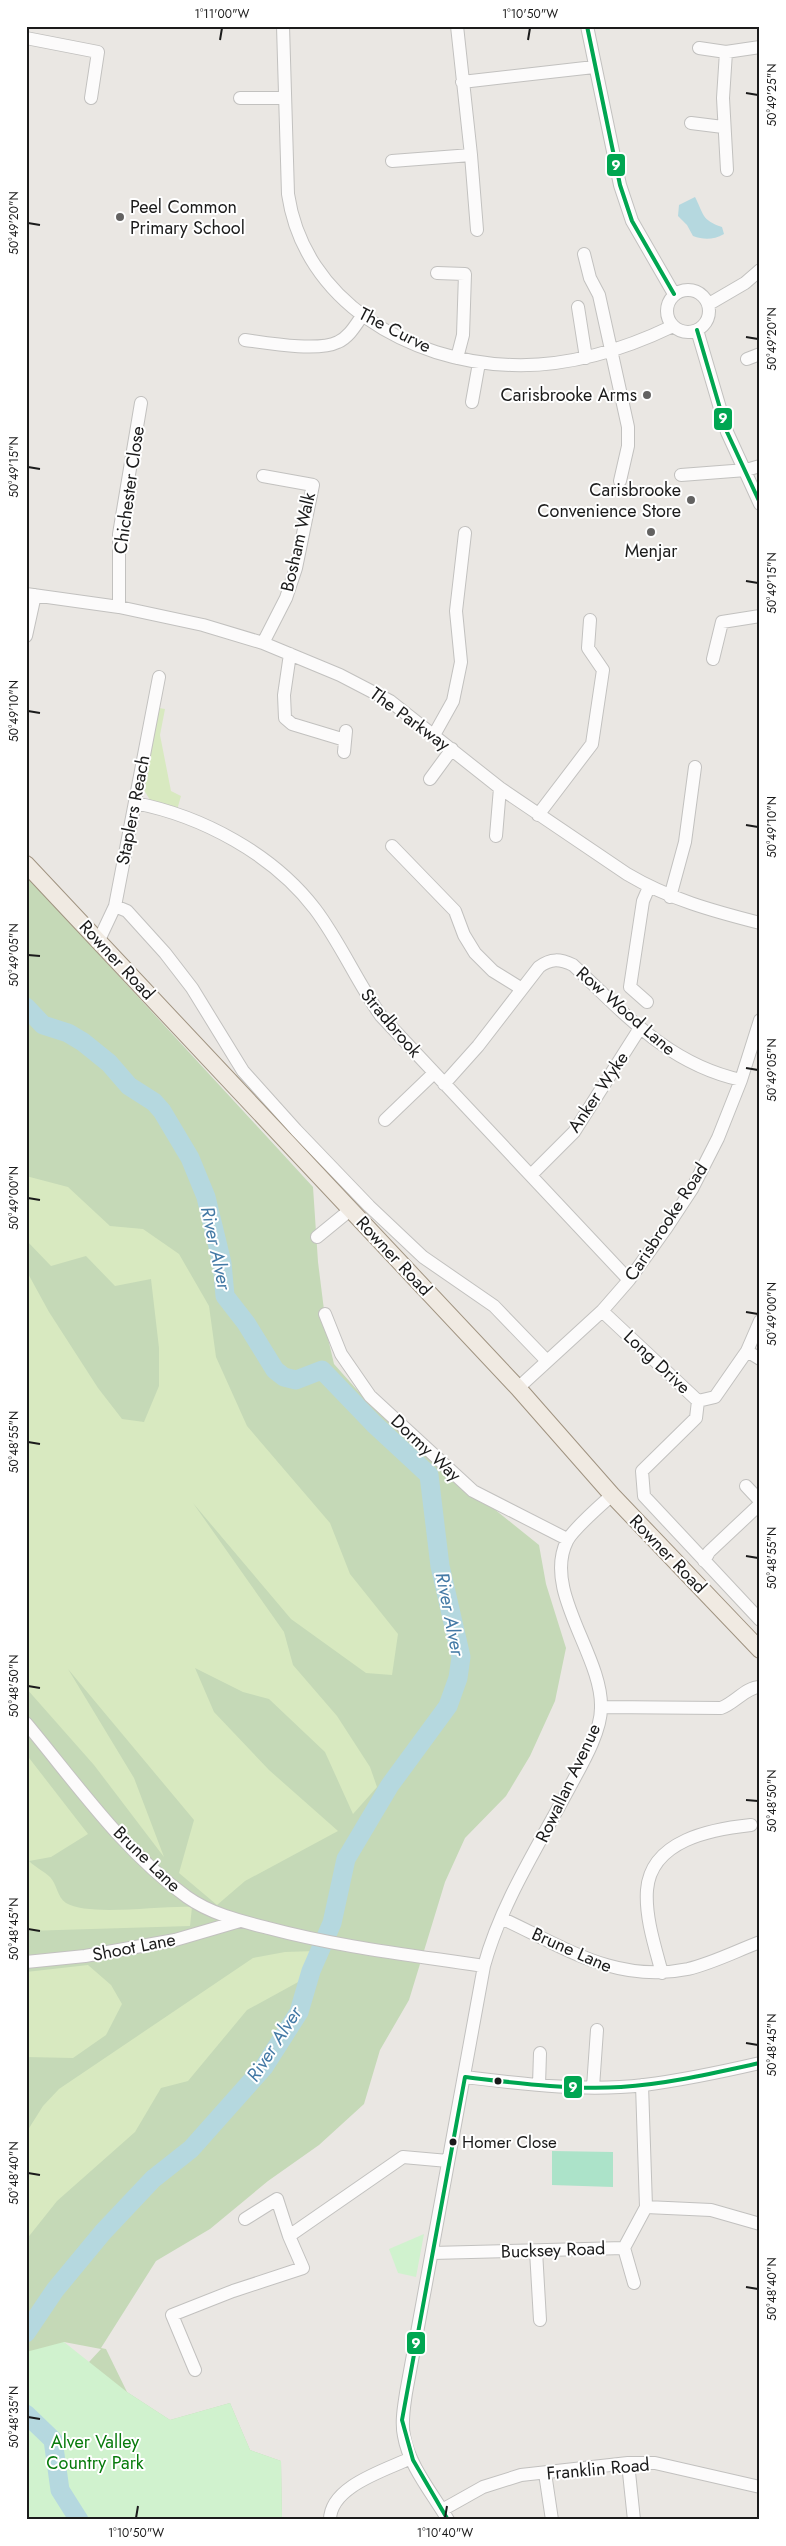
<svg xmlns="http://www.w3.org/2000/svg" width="786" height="2546" viewBox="0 0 786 2546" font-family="Jost,sans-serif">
	<rect width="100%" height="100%" fill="#eae7e3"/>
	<!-- grass -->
	<path fill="#d8e9c0" d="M159,708L165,709L160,735L171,791L181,796L177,810L150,800L144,790Z
		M26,1033L495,1632L358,2048L26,2329Z"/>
	<!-- forest -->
	<path fill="#c5d9b7" d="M26,875L313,1187L318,1262L327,1334L334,1364L366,1400L427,1455L539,1545L546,1584L566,1648L555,1701L530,1756L506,1796L465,1838L445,1882L409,2000L380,2050L364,2104L319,2145L268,2181L210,2229L156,2261L101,2348L106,2349L127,2392L170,2420L230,2403L250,2450L281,2461L282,2520H26L89,2362L101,2349L64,2342L26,2419V2240L57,2201L135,2132L161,2088L188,2081L247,2010L320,1970L316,1951L285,1952L253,1958L59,2089L43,2106L26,2133V2057L73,2058L106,2035L122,2004L111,1985L88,1965L26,1972V1931L190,1926L192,1907C163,1905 89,1917 66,1903C57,1897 57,1884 50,1877C44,1871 36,1868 29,1861L51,1857L88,1834L26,1754V1688L94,1765L164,1857L134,1778L68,1669L194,1820L179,1873L217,1905L245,1881L338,1831L269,1770L214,1712L195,1668L243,1692L269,1699L325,1752L353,1814L377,1787L370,1767L337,1716L293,1665L284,1632L193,1503L291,1619L366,1673L392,1675L398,1634L350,1574L330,1523L247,1426L216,1357L209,1306L179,1254L143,1229L110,1226L68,1187L26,1176Z
		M26,1240L51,1266L86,1256L115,1286L151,1279L159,1348V1386L144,1422L122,1419L98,1388L49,1312L26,1270Z"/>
	<!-- park -->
	<path fill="#d0f2ce" d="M424,2234L416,2277L398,2273L389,2249Z
		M64,2342L127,2392L170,2420L230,2403L250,2450L281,2461L282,2520H26V2352Z"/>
	<!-- pitch -->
	<path fill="#ace3c9" d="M552,2151L613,2152V2187L552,2185Z"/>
	<!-- water -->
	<path fill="#b5d8df" d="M695,197C704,214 701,220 722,227L724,234C713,240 704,240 693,236L687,225L678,216L679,205Z"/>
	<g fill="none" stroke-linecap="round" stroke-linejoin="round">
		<!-- river -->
		<path stroke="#b5d8df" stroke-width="19" d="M26,1007L43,1025L68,1033L83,1042L109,1063L129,1086L154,1102L162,1111L190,1158L206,1197L222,1263L225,1296L246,1323L275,1370L284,1377L296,1380L322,1370L374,1424L429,1475L440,1566L461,1657L458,1678L448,1706L390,1785L346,1859L332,1923L311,1971L299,2012L264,2067L191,2149L153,2179L103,2232L55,2290L26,2333
			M26,2414L53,2440L60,2490L79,2520"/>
		<!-- minor casing -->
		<g stroke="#c2c1bf" stroke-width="14">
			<path id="minor" d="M283,26L288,194C304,302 410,362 512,365C569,367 623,350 673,326
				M457,26L471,155L477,230
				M587,26L620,185L632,221L674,294
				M26,38L98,52L91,98
				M699,48L726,52
				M462,82L594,67
				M240,98H285
				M691,123L723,127
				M392,161L471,155
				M727,170L723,98L726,52L760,47
				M584,254L590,278L599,295L628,427V446L620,481
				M437,273L465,274L463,335L457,358
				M667 311a21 21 0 1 1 42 0a21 21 0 1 1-42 0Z
				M709,304L745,283L760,270
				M578,307L586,358
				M697,330L727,432L760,504
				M245,340C267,343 318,352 338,342C349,337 355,326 362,316
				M747,359L760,354
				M472,402L479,363
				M681,475L746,470L760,466
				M26,594L119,607L203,625L263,643L340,675L390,701L500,788L627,874C669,899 713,911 760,923
				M119,607V534L141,403
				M26,636L35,595
				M263,643L286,598L296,568L313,485L263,476
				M290,654L284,695L285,718L292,724L345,740
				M713,659L722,622L760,616
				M434,735L453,701L461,662L456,611L465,533
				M344,752L346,731
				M430,779L452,749
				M135,803C202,816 273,854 315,909C340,942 357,982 381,1016L629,1280
				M538,815L592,744L603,670L588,648L590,620
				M496,836L500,788
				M392,846L455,911L464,935L475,953L493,971L522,989
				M670,897L685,842L695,767
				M115,906L127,911L165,953L192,988L243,1071L296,1130L369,1206L423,1257L494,1306L547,1361
				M99,940L115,906L159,677
				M647,1002L630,987L643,901L649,887
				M444,1084L478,1046L539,967C551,958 560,959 573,965C625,1014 668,1064 741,1080
				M385,1120L434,1073
				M531,1175L574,1132L640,1028
				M317,1237L350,1210
				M602,1311L698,1401L696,1418L642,1471L644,1496L760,1620
				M325,1314L341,1354L370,1396L473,1491L567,1539
				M747,1351L760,1359
				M518,1388L602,1311L629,1280L667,1227L692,1189L718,1138L741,1080L760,1020
				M698,1401L715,1397L747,1351L760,1321
				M746,1486L760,1501
				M704,1561L709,1552L760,1504
				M602,1707L721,1708C735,1703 746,1687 760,1687
				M26,1723C76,1783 123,1851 187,1897C211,1914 240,1921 268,1928C339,1947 411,1955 484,1966
				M501,1918C564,1947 616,1984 688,1969C713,1963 736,1951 760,1942
				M26,1962L85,1956L175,1940L240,1921
				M662,1973C655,1947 645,1917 647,1890C651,1840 712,1829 751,1825
				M465,2077C524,2084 584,2092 644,2085C683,2080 721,2072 760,2063
				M539,2085L540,2053
				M593,2087L597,2030
				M646,2207L711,2210L760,2224
				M245,2219L277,2199L289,2236
				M624,2248L634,2283
				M536,2251L540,2320
				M432,2253L624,2248L646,2207L642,2085
				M195,2370L172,2315L233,2291L303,2268L289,2236L403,2157L448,2161
				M628,2463L634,2520
				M545,2473L552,2520
				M442,2510L483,2487L521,2475L628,2463H655L760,2487
				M330,2520C330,2486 386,2470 411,2458
				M448,2520C433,2494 409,2466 404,2436C401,2422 404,2407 406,2393L484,1966C501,1904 537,1848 567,1792C579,1769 601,1734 601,1708C603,1656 542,1591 567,1541C573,1529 601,1505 612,1495"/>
		</g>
		<!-- major casing -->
		<g stroke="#a09380" stroke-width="18">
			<path id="major" d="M26,864L518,1388L612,1495L760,1650"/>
		</g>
		<!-- minor -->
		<use href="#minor" stroke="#fcfbfb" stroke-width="12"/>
		<!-- major -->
		<use href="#major" stroke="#f0eae2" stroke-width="16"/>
		<!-- bus-1 casing -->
		<g stroke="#fff" stroke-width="8">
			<path id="bus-1" d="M587,26L620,185L632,221L674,294
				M697,330L727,432L760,503
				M448,2520L413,2460L402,2420L465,2077C517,2083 569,2090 621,2087C668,2084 714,2073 760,2063"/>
		</g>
		<!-- bus-1 -->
		<use href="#bus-1" stroke="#00a651" stroke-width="4"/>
	</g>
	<!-- ticks -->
	<path fill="none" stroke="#1b1b1b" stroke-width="2" d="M220,40L222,28M528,40L530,28M746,93L758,95M28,223L40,225M746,337L758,339M28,467L40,469M746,581L758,583M28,711L40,713M746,825L758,827M28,955L40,956M746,1068L758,1070M28,1198L40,1200M746,1312L758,1314M28,1442L40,1444M746,1556L758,1558M28,1686L40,1688M746,1800L758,1801M28,1929L40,1931M746,2043L758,2045M28,2173L40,2175M746,2287L758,2289M28,2417L40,2419M136,2518L138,2506M445,2518L447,2506"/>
	<!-- markers -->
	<g fill="#636261" stroke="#fff" stroke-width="2">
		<circle cx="120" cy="217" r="5"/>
		<circle cx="647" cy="395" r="5"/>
		<circle cx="691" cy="500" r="5"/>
		<circle cx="651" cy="532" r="5"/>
	</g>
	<g fill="#1b1b1b" stroke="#fff" stroke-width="2">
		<circle cx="498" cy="2081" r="4.5"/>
		<circle cx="453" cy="2142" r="4.5"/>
	</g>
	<g text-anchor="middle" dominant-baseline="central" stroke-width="4" stroke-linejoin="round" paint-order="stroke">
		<!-- bus labels -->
		<g font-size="17" fill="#1b1b1b" stroke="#fff" text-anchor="start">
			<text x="462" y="2142">Homer Close</text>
		</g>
		<!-- poi labels -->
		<g font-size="18" fill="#1b1b1b" stroke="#fff" text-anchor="end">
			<text x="130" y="207" text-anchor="start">Peel Common<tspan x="130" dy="21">Primary School</tspan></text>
			<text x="637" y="395">Carisbrooke Arms</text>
			<text x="681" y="490">Carisbrooke<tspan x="681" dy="21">Convenience Store</tspan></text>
			<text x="651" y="551" text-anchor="middle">Menjar</text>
		</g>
		<!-- street labels -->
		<g font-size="18" fill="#1b1b1b" stroke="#fff">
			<text transform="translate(395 330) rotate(27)">The Curve</text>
			<text transform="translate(129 490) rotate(-82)">Chichester Close</text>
			<text transform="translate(298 542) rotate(-77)">Bosham Walk</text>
			<text transform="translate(410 719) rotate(36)">The Parkway</text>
			<text transform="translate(133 810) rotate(-79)">Staplers Reach</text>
			<text transform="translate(117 960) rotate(47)">Rowner Road</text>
			<text transform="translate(626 1011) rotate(41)">Row Wood Lane</text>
			<text transform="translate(391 1023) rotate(50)">Stradbrook</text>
			<text transform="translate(598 1092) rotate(-56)">Anker Wyke</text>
			<text transform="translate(666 1222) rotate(-57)">Carisbrooke Road</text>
			<text transform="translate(394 1256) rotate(47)">Rowner Road</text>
			<text transform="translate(657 1362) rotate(43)">Long Drive</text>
			<text transform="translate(426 1448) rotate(43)">Dormy Way</text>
			<text transform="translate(668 1554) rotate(46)">Rowner Road</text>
			<text transform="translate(568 1783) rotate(-65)">Rowallan Avenue</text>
			<text transform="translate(147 1859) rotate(44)">Brune Lane</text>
			<text transform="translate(134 1947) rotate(-11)">Shoot Lane</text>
			<text transform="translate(572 1950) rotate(24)">Brune Lane</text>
			<text transform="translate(553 2250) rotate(-2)">Bucksey Road</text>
			<text transform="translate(598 2469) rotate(-5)">Franklin Road</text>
		</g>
		<!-- park labels -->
		<g font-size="18" fill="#087b0c" stroke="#fff">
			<text x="95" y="2442">Alver Valley<tspan x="95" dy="21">Country Park</tspan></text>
		</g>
		<!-- water labels -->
		<g font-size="19" font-style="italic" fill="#4379a5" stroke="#fff">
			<text transform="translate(216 1248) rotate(78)">River Alver</text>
			<text transform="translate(450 1614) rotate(79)">River Alver</text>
			<text transform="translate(274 2044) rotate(-57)">River Alver</text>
		</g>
	</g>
	<g stroke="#fff" stroke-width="2">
		<rect x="606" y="153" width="20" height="24" rx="5" fill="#00a651"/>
		<rect x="713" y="407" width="20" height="24" rx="5" fill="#00a651"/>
		<rect x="563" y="2075" width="20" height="24" rx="5" fill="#00a651"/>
		<rect x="406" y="2331" width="20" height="24" rx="5" fill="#00a651"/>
	</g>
	<g font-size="14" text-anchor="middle" font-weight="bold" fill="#fff">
		<text x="616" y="170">9</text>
		<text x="723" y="423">9</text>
		<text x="573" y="2092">9</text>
		<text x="416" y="2348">9</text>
	</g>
	<!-- border -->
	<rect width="786" height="2546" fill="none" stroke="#ffffff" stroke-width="55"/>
	<rect x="28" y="28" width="730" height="2490" fill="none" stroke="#1b1b1b" stroke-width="2"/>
	<g font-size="12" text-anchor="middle" fill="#1b1b1b">
		<text x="222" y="18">1°11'00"W</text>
		<text x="530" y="18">1°10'50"W</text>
		<text transform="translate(772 95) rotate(-90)" y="4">50°49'25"N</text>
		<text transform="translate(14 223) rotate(-90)" y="4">50°49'20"N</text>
		<text transform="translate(772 339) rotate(-90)" y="4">50°49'20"N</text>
		<text transform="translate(14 467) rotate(-90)" y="4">50°49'15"N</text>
		<text transform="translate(772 583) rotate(-90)" y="4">50°49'15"N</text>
		<text transform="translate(14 711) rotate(-90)" y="4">50°49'10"N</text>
		<text transform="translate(772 827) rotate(-90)" y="4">50°49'10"N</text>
		<text transform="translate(14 955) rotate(-90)" y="4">50°49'05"N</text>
		<text transform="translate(772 1070) rotate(-90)" y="4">50°49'05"N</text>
		<text transform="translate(14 1198) rotate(-90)" y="4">50°49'00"N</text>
		<text transform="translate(772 1314) rotate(-90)" y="4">50°49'00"N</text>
		<text transform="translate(14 1442) rotate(-90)" y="4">50°48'55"N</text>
		<text transform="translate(772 1558) rotate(-90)" y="4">50°48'55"N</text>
		<text transform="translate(14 1686) rotate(-90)" y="4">50°48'50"N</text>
		<text transform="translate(772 1801) rotate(-90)" y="4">50°48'50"N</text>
		<text transform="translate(14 1929) rotate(-90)" y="4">50°48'45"N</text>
		<text transform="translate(772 2045) rotate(-90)" y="4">50°48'45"N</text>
		<text transform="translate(14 2173) rotate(-90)" y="4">50°48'40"N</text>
		<text transform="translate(772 2289) rotate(-90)" y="4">50°48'40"N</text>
		<text transform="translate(14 2417) rotate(-90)" y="4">50°48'35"N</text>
		<text x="136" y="2537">1°10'50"W</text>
		<text x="445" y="2537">1°10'40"W</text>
	</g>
</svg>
